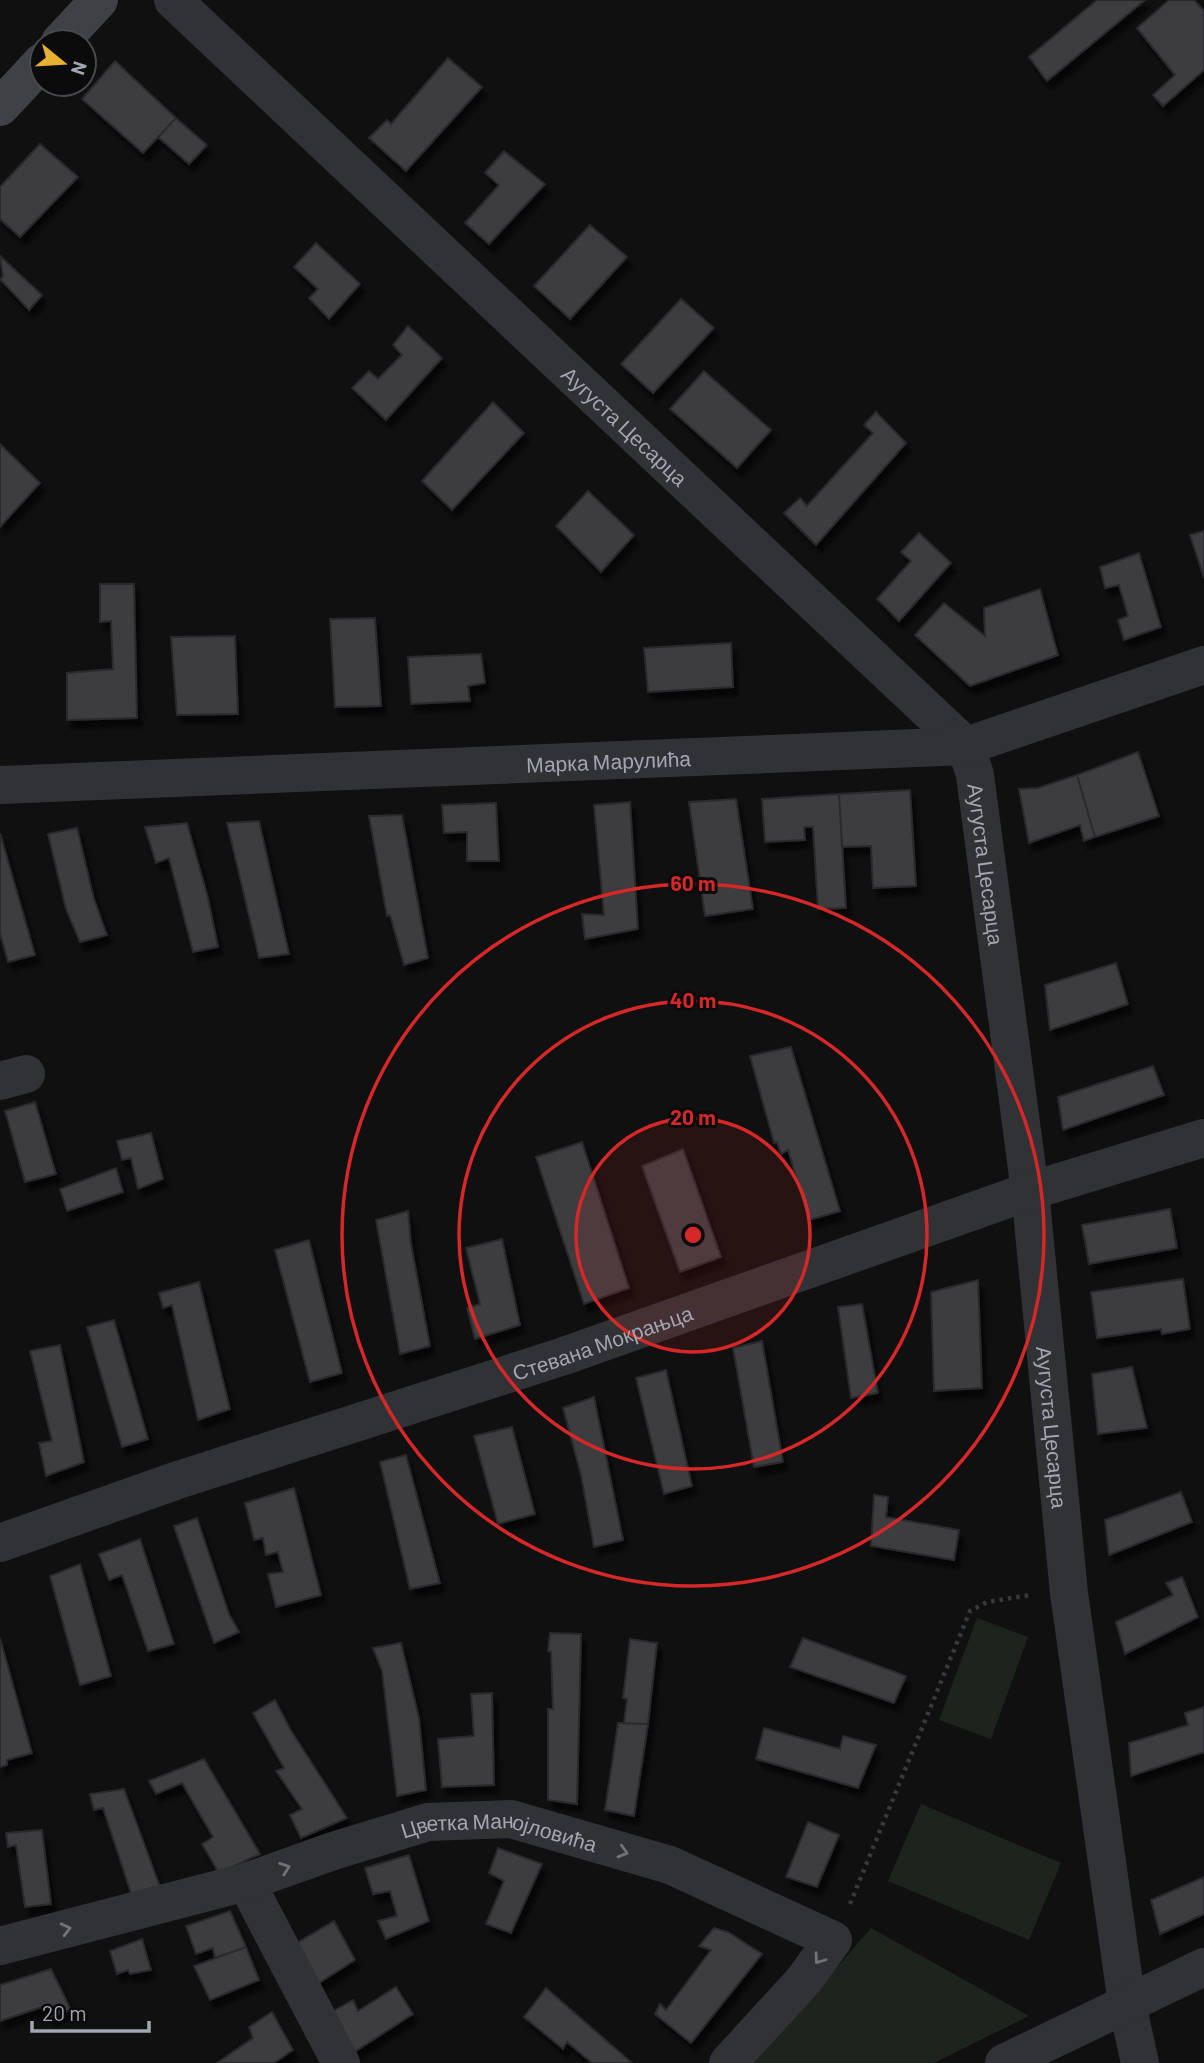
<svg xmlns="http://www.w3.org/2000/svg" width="1204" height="2063" viewBox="0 0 1204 2063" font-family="Barlow,sans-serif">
	<defs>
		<filter id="shadow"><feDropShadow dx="4.5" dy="8" stdDeviation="2" flood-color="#0009"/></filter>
	</defs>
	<rect width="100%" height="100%" fill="#101011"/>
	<!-- green -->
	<path fill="#1d241d" d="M977,1618L1028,1637L991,1739L939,1720Z
		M921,1804L1061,1863L1029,1940L888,1881Z
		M871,1928L1029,2016L934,2063H754Z"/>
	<!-- building -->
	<path fill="#3c3d41" stroke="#2a2a2d" stroke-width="2" filter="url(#shadow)" d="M1097,0H1145L1047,81L1029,57Z
		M1169,0H1194L1204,11V70L1163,106L1153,95L1175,75L1137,28Z
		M448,58L482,87L406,171L369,138L387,120L391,124Z
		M115,61L176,118L143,153L82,99Z
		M176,118L207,145L189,164L158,137Z
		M40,144L78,177L20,237L0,219V187Z
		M504,151L545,184L489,244L465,223L499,185L485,173Z
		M590,225L627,257L570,319L534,286Z
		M316,243L360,284L329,319L309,298L318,289L294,267Z
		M0,256L42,295L29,310L0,279L3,277Z
		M681,299L714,328L653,393L621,364Z
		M408,326L442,358L386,420L352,388L369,371L378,379L402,355L393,345Z
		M704,371L771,430L737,468L670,409Z
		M493,402L524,433L452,510L422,481Z
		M876,412L906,443L816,545L784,513L800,498L807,506L873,433L864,425Z
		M0,444L40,483L0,527Z
		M588,491L634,535L601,572L556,526Z
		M1204,531V578L1190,535Z
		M919,533L951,563L899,621L877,599L911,561L901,552Z
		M1139,553L1161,627L1124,640L1118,620L1128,616L1119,585L1105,588L1100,567Z
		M100,584H134L137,718L67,720V673L113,669L111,621L100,622Z
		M1040,589L1058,655L970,686L915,635L944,603L985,636L984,608Z
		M375,618L381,706L335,707L330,619Z
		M235,636L238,714L177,715L171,637Z
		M731,643L733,687L648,692L644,648Z
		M481,654L485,683L468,686L470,701L411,704L408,657Z
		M1138,752L1159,816L1095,837L1077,775Z
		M1077,775L1095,837L1084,841L1080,825L1029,843L1019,789L1038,788Z
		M910,790L916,886L873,888L871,846L842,847L839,794Z
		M839,794L846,908L818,909L813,827H804L805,840L765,842L762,799Z
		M736,799L753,909L705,916L689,802Z
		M630,802L638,929L585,939L582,914L604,915L594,805Z
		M496,803L499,861H467V832L444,833L442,805Z
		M402,815L428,958L404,965L390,915L387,916L369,816Z
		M259,821L289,954L259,958L227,823Z
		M187,823L208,898L218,947L193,952L169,858L156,863L145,827Z
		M77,828L94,899L107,935L80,942L66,909L48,834Z
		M0,833L35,955L8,962L0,933Z
		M1116,963L1128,1004L1050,1030L1045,985Z
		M791,1047L840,1211L809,1220L788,1150L781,1154L777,1142L774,1143L750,1056Z
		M1153,1066L1164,1095L1063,1130L1058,1097Z
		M35,1102L56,1174L25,1182L5,1111Z
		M151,1133L163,1179L138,1189L131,1158L122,1160L117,1141Z
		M582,1142L629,1288L584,1304L536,1157Z
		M683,1149L721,1257L680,1272L642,1166Z
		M116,1168L123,1192L67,1211L60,1189Z
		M1170,1209L1177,1248L1089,1264L1082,1225Z
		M408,1211L411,1244L430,1346L400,1354L376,1220Z
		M502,1239L520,1325L475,1339L467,1308L480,1304L466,1248Z
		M309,1240L342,1373L310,1382L275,1250Z
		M1183,1279L1190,1329L1162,1334L1161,1329L1097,1338L1091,1292Z
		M978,1280L982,1388L934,1391L931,1292Z
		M199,1282L230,1409L198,1420L172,1305L163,1308L159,1293Z
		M862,1304L878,1393L851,1398L838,1307Z
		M114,1320L148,1439L122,1447L87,1327Z
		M762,1341L783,1462L754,1467L733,1348Z
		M60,1345L84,1462L46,1476L39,1443L52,1441L30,1351Z
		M1132,1367L1147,1428L1098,1434L1092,1374Z
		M666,1370L692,1486L664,1494L636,1378Z
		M594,1397L623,1540L594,1547L581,1475L563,1408Z
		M512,1427L535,1514L498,1524L474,1436Z
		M406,1455L440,1583L410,1589L380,1462Z
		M294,1488L321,1595L276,1607L268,1574L283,1572L278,1552L266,1555L263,1538L254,1540L245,1503Z
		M1181,1492L1192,1522L1109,1555L1105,1520Z
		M874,1495L888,1497L886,1517L959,1530L954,1560L871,1546Z
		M197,1518L229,1614L239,1632L214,1643L174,1526Z
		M140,1539L174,1644L148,1651L122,1575L109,1580L99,1554Z
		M80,1564L111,1676L80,1685L50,1576Z
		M1182,1577L1198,1617L1125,1654L1116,1622L1173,1595L1166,1583Z
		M550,1633L581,1634L577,1804L548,1800V1709H553L551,1652L548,1651Z
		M0,1638L32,1753L7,1760V1765L0,1767Z
		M803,1638L906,1676L894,1703L790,1667Z
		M630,1639L657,1643L648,1724L624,1723L627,1699L623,1698Z
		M401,1643L419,1718L426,1790L397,1796L382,1671L373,1648Z
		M492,1693L494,1785L442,1787L438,1739L474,1736L471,1694Z
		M275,1700L290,1729L347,1818L301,1838L290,1815L302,1809L276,1771L284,1768L253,1713Z
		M1204,1707V1752L1131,1776L1129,1743L1188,1725L1185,1713Z
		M618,1723L648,1724L634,1816L605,1810Z
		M764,1728L840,1749L843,1736L876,1745L858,1788L756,1759Z
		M204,1759L260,1854L219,1873L202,1844L213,1837L182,1783L156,1794L149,1781Z
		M124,1789L160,1887L132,1896L103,1808L94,1810L90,1794Z
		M808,1822L839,1835L817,1887L786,1877Z
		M42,1830L51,1904L25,1907L16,1845L8,1847L6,1833Z
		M498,1848L542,1864L511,1933L486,1924L504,1881L489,1873Z
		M409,1855L429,1921L386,1939L378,1921L397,1916L390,1891L373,1894L365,1868Z
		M1204,1877V1914L1160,1934L1151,1900Z
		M230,1911L246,1947L215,1958L213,1948L196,1954L186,1926Z
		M334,1921L355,1960L311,1988L292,1946Z
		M714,1928L728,1932L762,1954L691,2043L655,2014L660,2004L666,2010L711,1950L699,1946Z
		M142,1939L151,1970L130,1974L128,1970L117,1974L110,1951Z
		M246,1947L259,1980L210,2000L194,1966Z
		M51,1969L71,2010L50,2018L45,2006L0,2021V1985Z
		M396,1987L413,2014L348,2056L325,2016L353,2000L358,2011Z
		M546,1988L632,2063H592L567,2042L563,2049L524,2017Z
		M272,2012L293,2050L274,2063H217L253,2038L249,2027Z"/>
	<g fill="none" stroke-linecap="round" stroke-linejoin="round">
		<!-- path -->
		<path stroke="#37393d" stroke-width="4.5" stroke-dasharray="3.5 5" stroke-linecap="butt" d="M850,1904L970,1611L987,1602L1030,1595"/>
		<!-- street -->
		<g stroke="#313236" stroke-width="38">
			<path id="s1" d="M173,0L966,746L975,775L1030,1191L1069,1593L1127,2004L1140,2063"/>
			<path id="s2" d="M0,785L966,746L1204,665"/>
			<path d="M0,1081L26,1074"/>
			<path id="s3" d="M0,1543L178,1480L564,1356L1030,1191L1204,1138"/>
			<path d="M246,1882L341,2063"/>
			<path id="s4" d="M0,1946L246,1882L333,1851L428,1822L511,1819L670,1865L833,1940L804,1980L728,2063"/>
			<path d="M1004,2063L1204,1967"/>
		</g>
		<!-- secondary -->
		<path stroke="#3f4146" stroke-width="38" d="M60,42L99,0
			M0,107L42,62"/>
	</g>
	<!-- one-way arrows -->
	<defs><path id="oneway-chevron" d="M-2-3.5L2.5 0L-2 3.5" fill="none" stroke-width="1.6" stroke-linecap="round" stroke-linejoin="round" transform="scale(1.75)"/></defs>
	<g stroke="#6f727a">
		<use href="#oneway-chevron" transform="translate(623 1852) rotate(16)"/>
		<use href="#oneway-chevron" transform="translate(285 1868) rotate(-20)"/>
		<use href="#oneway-chevron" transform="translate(66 1929) rotate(-14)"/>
		<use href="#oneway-chevron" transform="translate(819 1959) rotate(126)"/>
	</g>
	<!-- distance rings -->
	<circle cx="693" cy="1235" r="117" fill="#d62828" fill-opacity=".12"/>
	<g fill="none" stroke="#d62828" stroke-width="3.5">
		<circle cx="693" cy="1235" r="117"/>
		<circle cx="693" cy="1235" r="234"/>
		<circle cx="693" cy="1235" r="351"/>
	</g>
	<g text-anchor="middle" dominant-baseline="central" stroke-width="6" stroke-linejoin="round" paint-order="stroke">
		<!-- street labels -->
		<g font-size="21" fill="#a2a6b1" stroke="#0b0b0c">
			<text stroke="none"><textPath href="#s1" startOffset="621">Аугуста Цесарца</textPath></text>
			<text stroke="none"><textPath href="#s2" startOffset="609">Марка Марулића</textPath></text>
			<text stroke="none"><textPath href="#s1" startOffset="1209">Аугуста Цесарца</textPath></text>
			<text stroke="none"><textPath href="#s3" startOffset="635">Стевана Мокрањца</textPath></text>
			<text stroke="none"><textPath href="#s1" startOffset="1776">Аугуста Цесарца</textPath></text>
			<text stroke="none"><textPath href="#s4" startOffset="518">Цветка Манојловића</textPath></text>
		</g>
	</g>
	<circle cx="693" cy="1235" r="10" fill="#d62828" stroke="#0b0b0c" stroke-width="3.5"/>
	<g font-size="21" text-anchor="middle" font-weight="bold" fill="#d62828" stroke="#0b0b0c" stroke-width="6" stroke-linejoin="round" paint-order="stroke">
		<text x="693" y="891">60 m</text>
		<text x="693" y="1008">40 m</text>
		<text x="693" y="1125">20 m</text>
	</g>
	<!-- north arrow -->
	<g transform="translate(63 63) rotate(108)"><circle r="33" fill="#0b0b0c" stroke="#47494e" stroke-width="2"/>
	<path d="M0-5L12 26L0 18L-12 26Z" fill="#e8b031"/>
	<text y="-10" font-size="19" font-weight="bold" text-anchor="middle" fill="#a2a6b1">N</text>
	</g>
	<!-- scale -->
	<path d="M32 2021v10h117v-10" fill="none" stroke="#a2a6b1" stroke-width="3.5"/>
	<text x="42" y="2021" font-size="21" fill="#a2a6b1" stroke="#0b0b0c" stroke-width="5" paint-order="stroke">20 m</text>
</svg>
